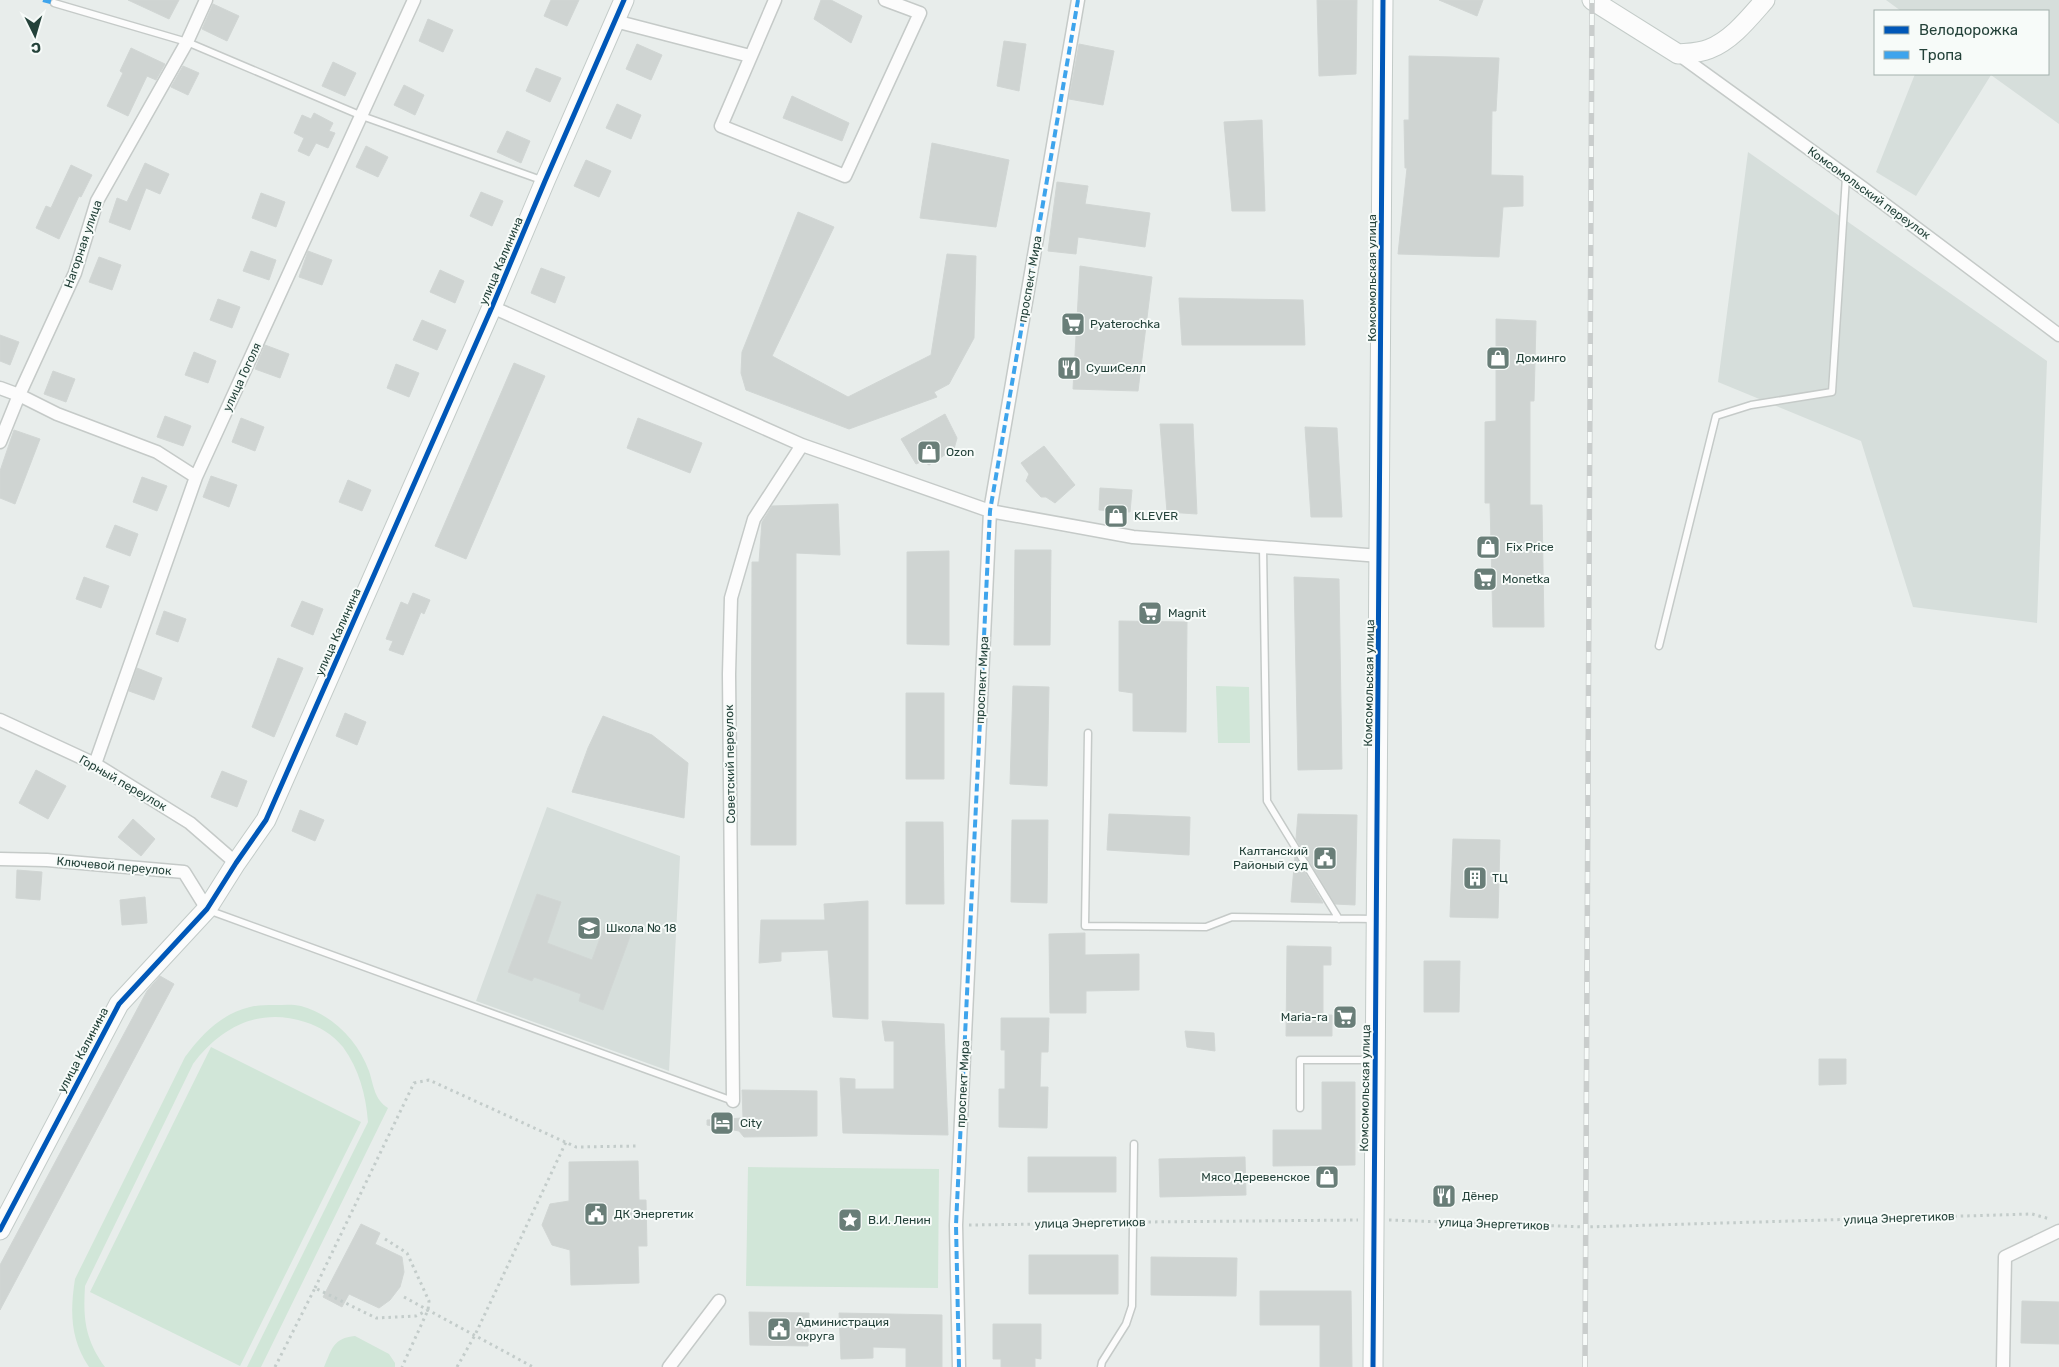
<svg xmlns="http://www.w3.org/2000/svg" width="2059" height="1367" viewBox="0 0 2059 1367" font-family="Rubik,sans-serif">
	<rect width="100%" height="100%" fill="#e8edeb"/>
	<!-- built -->
	<path fill="#d6dedb" d="M1886,0H2059V124L1991,75L1916,196L1876,172L1915,74H2048V11H1901Z
		M1748,152L2047,361L2037,623L1913,607L1861,441L1718,382Z
		M547,807L680,856L669,1071L476,1001Z"/>
	<!-- green -->
	<path fill="#d1e6d8" d="M1216,686L1249,687L1250,743H1218Z
		M274,1005C283,1005 293,1004 301,1006C333,1015 358,1041 369,1071C374,1086 374,1099 388,1108L261,1367H247L368,1122C366,1095 359,1069 343,1047C333,1035 319,1026 305,1022C259,1007 221,1027 193,1064L85,1286C83,1319 85,1339 105,1367H89C70,1339 70,1311 75,1279L185,1057C202,1034 221,1014 250,1007C258,1005 266,1005 274,1005Z
		M211,1047L361,1122L240,1366L90,1292Z
		M748,1167L939,1169L938,1288L746,1286Z
		M355,1336L389,1354L395,1363V1367H324C332,1349 333,1338 355,1336Z"/>
	<!-- building -->
	<path fill="#cfd4d2" stroke="#d1d6d4" d="M128,0H179L169,19Z
		M551,0H579L567,26L544,16Z
		M821,0H831L862,16L851,43L814,19Z
		M1317,0H1357L1356,74L1319,76Z
		M1439,0H1483L1477,16Z
		M213,4L239,16L227,41L202,29Z
		M428,19L453,30L443,52L419,41Z
		M1004,41L1026,44L1019,91L997,86Z
		M637,44L662,55L651,80L626,69Z
		M1079,44L1114,51L1103,105L1069,99Z
		M131,48L165,64L156,80L147,76L128,116L107,106L123,73L120,71Z
		M1409,56L1499,58L1496,111H1492L1491,175L1523,176V206L1503,207L1499,257L1398,254L1407,168H1405L1404,120H1409Z
		M333,62L356,73L345,96L322,86Z
		M183,66L199,73L188,95L171,87Z
		M536,68L561,78L550,102L526,91Z
		M404,85L424,95L415,115L394,105Z
		M792,96L849,123L842,141L783,118Z
		M617,104L641,115L631,139L606,128Z
		M314,113L333,123L329,131L335,133L328,148L316,143L309,156L298,151L304,138L294,133L302,115L311,119Z
		M1262,120L1265,211H1232L1224,122Z
		M507,131L530,141L521,163L497,152Z
		M932,143L1009,160L996,227L920,218Z
		M366,146L388,157L378,177L356,167Z
		M586,160L611,171L599,197L574,186Z
		M145,163L169,174L160,194L146,188L130,230L109,222L117,198L127,202Z
		M71,165L92,175L81,197L79,196L59,239L36,228L46,206L51,208Z
		M1057,182L1088,186L1085,204L1150,213L1145,247L1078,237L1076,254L1048,251Z
		M481,192L503,201L492,226L470,216Z
		M261,193L285,202L276,227L252,218Z
		M798,212L834,227L772,356L848,397L931,355L947,254L976,256L974,338L949,384L934,392L937,397L849,429L746,390L741,373L742,352Z
		M251,251L276,260L269,280L243,271Z
		M308,251L332,260L322,285L299,277Z
		M99,257L121,265L112,290L89,282Z
		M1080,266L1152,277L1138,391L1073,389Z
		M541,268L565,277L555,303L531,293Z
		M440,270L464,281L455,303L430,292Z
		M1179,298L1303,300L1305,345H1182Z
		M218,299L240,307L232,328L210,320Z
		M1496,319L1536,321L1534,401H1530V505H1542L1544,627H1493L1490,503H1485V422L1496,421Z
		M422,320L446,330L437,350L413,340Z
		M0,335L19,342L10,365L0,361Z
		M265,345L289,354L280,378L255,369Z
		M194,352L216,361L208,383L185,375Z
		M514,363L545,376L466,559L435,546Z
		M396,364L419,373L409,397L387,388Z
		M53,371L75,379L66,402L44,394Z
		M945,414L957,438L954,449L929,465L923,461L916,464L901,439Z
		M165,416L191,426L183,446L157,437Z
		M241,418L264,427L255,451L232,442Z
		M638,418L702,443L690,473L627,448Z
		M1160,424H1193L1197,514L1167,512Z
		M1305,427L1337,428L1342,517H1311Z
		M14,430L40,439L15,504L0,498V471Z
		M1044,446L1075,485L1055,503L1046,497H1041L1026,481L1029,474L1021,463Z
		M211,476L237,485L229,507L203,497Z
		M142,477L167,486L157,511L133,502Z
		M348,480L371,490L362,511L339,502Z
		M1100,488L1132,490L1130,512L1099,510Z
		M838,504L840,555L796,553V845H751L752,562H759L762,522L772,506Z
		M115,525L138,534L130,556L106,547Z
		M1015,550H1051L1050,645H1014Z
		M949,551V645L907,644V552Z
		M84,577L109,586L101,608L76,599Z
		M1294,577L1339,579L1342,769L1298,770Z
		M413,593L430,600L424,614L421,612L403,655L389,650L393,641L386,639L401,602L408,605Z
		M302,601L323,609L313,635L291,626Z
		M164,611L186,619L178,642L156,634Z
		M1119,621L1187,622L1186,732L1133,731V693L1119,691Z
		M278,658L303,668L274,737L252,727Z
		M137,668L162,678L154,700L129,691Z
		M1013,686L1049,687L1047,786L1010,784Z
		M906,693H944V779H906Z
		M345,713L366,722L357,745L336,736Z
		M603,716L652,735L688,763L684,818L572,792L588,748Z
		M36,770L66,786L48,819L19,803Z
		M222,771L247,781L237,807L211,797Z
		M300,810L324,820L315,841L292,831Z
		M1109,814L1190,817L1189,855L1107,850Z
		M1298,814L1357,815L1355,905L1335,904L1296,839Z
		M133,819L155,839L141,856L118,837Z
		M1012,820H1048L1047,903L1011,902Z
		M906,822H943L944,904H906Z
		M1453,839L1500,840L1498,918L1450,917Z
		M1295,856L1323,903L1291,902Z
		M17,870L42,872L40,900L16,898Z
		M537,894L561,902L547,943L592,960L606,922L632,931L603,1010L579,1001L581,994L534,977L532,981L508,972Z
		M145,897L147,923L122,925L120,900Z
		M868,901V1019L833,1017L828,950L781,952V961L759,963L761,920H825L824,904Z
		M1085,933V955L1139,954V990L1086,991V1013H1050L1049,934Z
		M1287,946L1331,947V965H1323V1015H1332V1036H1286Z
		M1424,961H1460L1459,1012H1424Z
		M160,976L174,984L0,1310V1265L147,991Z
		M1001,1018H1049L1048,1052H1041L1040,1087H1048L1047,1128L999,1127V1089H1005V1050H1001Z
		M882,1021L944,1024L948,1135L843,1133L840,1078L855,1079V1089H894V1041H885Z
		M1185,1031L1214,1033L1215,1051L1187,1047Z
		M1819,1059H1846V1084L1819,1085Z
		M1322,1082H1355V1165L1273,1166V1130H1322Z
		M742,1090L817,1091V1136L744,1137L739,1131L707,1125V1120L743,1118Z
		M1028,1157H1116V1192H1028Z
		M1245,1157L1246,1195L1160,1197L1159,1159Z
		M638,1161L639,1200H646L647,1246H638L639,1283L571,1285L570,1250L552,1245L542,1225L550,1204L569,1201V1162Z
		M1452,1186L1451,1204H1438L1436,1188Z
		M361,1224L380,1233L375,1244L402,1257L404,1272L400,1287L390,1300L379,1308L349,1294L342,1307L323,1297Z
		M1029,1255H1118V1294H1029Z
		M1151,1257L1237,1258L1236,1296L1151,1295Z
		M1260,1291H1351L1352,1367H1320V1325H1260Z
		M2022,1301L2059,1302V1344L2021,1343Z
		M749,1312L809,1313L808,1346L750,1345Z
		M839,1313L942,1315V1367H906V1348L873,1347V1358L841,1359Z
		M993,1324H1041V1359L1035,1358V1367H1001V1359H993Z"/>
	<g fill="none" stroke-linecap="round" stroke-linejoin="round">
		<!-- lane casing -->
		<g stroke="#c5cac8" stroke-width="9">
			<path id="lane" d="M54,3L187,42L362,116L544,181
				M1263,547L1267,801L1339,919
				M1659,646L1716,416L1751,405L1832,392L1846,177
				M1088,733L1085,926L1206,927L1232,917L1375,919
				M208,910L733,1101
				M1300,1108V1060H1374
				M1101,1367L1102,1362L1126,1324L1132,1306L1134,1144"/>
		</g>
		<!-- street casing -->
		<g stroke="#c5cac8" stroke-width="15">
			<path id="street" d="M775,0L721,126L845,176L920,13L885,0
				M615,21L750,56
				M1678,54L1863,188L2059,335
				M492,307L802,445L990,511L1133,537L1380,556
				M0,388L19,395L57,414L157,452L196,477
				M0,442L19,395L75,273L97,201L187,42L206,0
				M0,720L95,764L190,823L236,863
				M95,764L196,477L414,0
				M0,859L47,860L184,872L207,909
				M733,1101L729,674L731,598L754,519L802,445
				M669,1367L719,1301
				M959,1367L956,1225L990,511L1078,0
				M2003,1367L2005,1257L2059,1231"/>
		</g>
		<!-- secondary casing -->
		<g stroke="#c3cbc8" stroke-width="21">
			<path id="secondary" d="M1592,0L1678,54C1688,53 1699,53 1709,49C1732,40 1749,18 1765,0
				M0,1230L119,1004L207,909L236,863L266,820L492,307L545,181L624,0
				M1373,1367L1383,0"/>
		</g>
		<!-- path -->
		<path stroke="#c3ccca" stroke-width="3" stroke-dasharray="2.5 4" stroke-linecap="butt" d="M1389,1220L1586,1227L2032,1214L2050,1219
			M1142,1222L1358,1220
			M969,1225L1123,1223
			M385,1239L407,1253L429,1301L428,1310L402,1367
			M315,1288L414,1083L429,1080L576,1147L638,1146
			M404,1297L533,1367
			M275,1367L315,1288L376,1318L416,1316L428,1310
			M457,1367L475,1335L566,1142"/>
		<!-- lane -->
		<use href="#lane" stroke="#fcfcfc" stroke-width="6"/>
		<!-- street -->
		<use href="#street" stroke="#fcfcfc" stroke-width="12"/>
		<!-- secondary -->
		<use href="#secondary" stroke="#fcfcfc" stroke-width="19"/>
		<!-- rail casing -->
		<g stroke="#c9cdcc" stroke-width="5.5">
			<path id="rail" d="M1585,1367L1592,0"/>
		</g>
		<!-- rail -->
		<use href="#rail" stroke="#f7fbf9" stroke-width="4" stroke-dasharray="11" stroke-linecap="butt"/>
		<!-- quiet -->
		<path stroke="#3ea4ec" stroke-width="4" stroke-dasharray="8 4" stroke-linecap="butt" d="M43,0L54,3
			M959,1367L956,1225L990,511L1078,0"/>
		<!-- cycleway casing -->
		<g stroke="#f7fbf9" stroke-width="8">
			<path id="cycleway" d="M0,1230L119,1004L207,909L236,863L266,820L492,307L545,181L624,0
				M1373,1367L1383,0"/>
		</g>
		<!-- cycleway -->
		<use href="#cycleway" stroke="#0057b8" stroke-width="5"/>
	</g>
	<!-- icons -->
	<defs>
		<g id="supermarket-square" transform="scale(1.25)"><rect x="-9" y="-9" width="18" height="18" rx="4" fill="#697e78" stroke="#f7fbf9"/><path d="M-6-5.5h2.5l.6 2H6L4.5 2H-2.5L-4.4-4H-6ZM-1.5 3.2a1.3 1.3 0 1 0 .1 0ZM3 3.2a1.3 1.3 0 1 0 .1 0Z" fill="#fff"/></g>
		<g id="shop-square" transform="scale(1.25)"><rect x="-9" y="-9" width="18" height="18" rx="4" fill="#697e78" stroke="#f7fbf9"/><path d="M-5-2.5h2.3a2.7 3.5 0 0 1 5.4 0H5L5.5 6h-11ZM-1.5-2.5h3a1.5 2.3 0 0 0-3 0Z" fill="#fff"/></g>
		<g id="restaurant-square" transform="scale(1.25)"><rect x="-9" y="-9" width="18" height="18" rx="4" fill="#697e78" stroke="#f7fbf9"/><path d="M-5-6h1v4h1v-4h1v4h1v-4h1v5L-1.5 .5V6h-2V.5L-5-1ZM5-6V6H3V1.5H1.5Q1.5-4 5-6Z" fill="#fff"/></g>
		<g id="civic-square" transform="scale(1.25)"><rect x="-9" y="-9" width="18" height="18" rx="4" fill="#697e78" stroke="#f7fbf9"/><path d="M-.6-6.5H3V-4.5H.6V-3L4-1V1h2V6H-6V1h2V-1L-.6-3ZM-1.2 2.5V6h2.4V2.5Z" fill="#fff"/></g>
		<g id="building-square" transform="scale(1.25)"><rect x="-9" y="-9" width="18" height="18" rx="4" fill="#697e78" stroke="#f7fbf9"/><path d="M-4-6H4V6H1V3H-1V6H-4ZM-2.5-4.3h1.7v1.8h-1.7ZM.8-4.3h1.7v1.8H.8ZM-2.5-1h1.7V.8h-1.7ZM.8-1h1.7V.8H.8Z" fill="#fff"/></g>
		<g id="school-square" transform="scale(1.25)"><rect x="-9" y="-9" width="18" height="18" rx="4" fill="#697e78" stroke="#f7fbf9"/><path d="M0-5L7-2L0 1L-7-2ZM-4 1L0 2.5L4 1V4Q0 6-4 4Z" fill="#fff"/></g>
		<g id="hotel-square" transform="scale(1.25)"><rect x="-9" y="-9" width="18" height="18" rx="4" fill="#697e78" stroke="#f7fbf9"/><path d="M-6-4.5h1.5V1H6V5H4.5V3h-9V5H-6ZM-4 0a1.8 1.8 0 1 1 3.6 0ZM.5 0V-2.5h3Q6-2.5 6 0Z" fill="#fff"/></g>
		<g id="sight-square" transform="scale(1.25)"><rect x="-9" y="-9" width="18" height="18" rx="4" fill="#697e78" stroke="#f7fbf9"/><path d="M0-6L1.8-2.2L6-1.7L2.9 1.2L3.7 5.4L0 3.3L-3.7 5.4L-2.9 1.2L-6-1.7L-1.8-2.2Z" fill="#fff"/></g>
	</defs>
	<g fill-rule="evenodd">
		<use href="#supermarket-square" x="1073" y="324"/>
		<use href="#shop-square" x="1498" y="358"/>
		<use href="#restaurant-square" x="1069" y="368"/>
		<use href="#shop-square" x="929" y="452"/>
		<use href="#shop-square" x="1116" y="516"/>
		<use href="#shop-square" x="1488" y="547"/>
		<use href="#supermarket-square" x="1485" y="579"/>
		<use href="#supermarket-square" x="1150" y="613"/>
		<use href="#civic-square" x="1325" y="858"/>
		<use href="#building-square" x="1475" y="878"/>
		<use href="#school-square" x="589" y="928"/>
		<use href="#supermarket-square" x="1345" y="1017"/>
		<use href="#hotel-square" x="722" y="1123"/>
		<use href="#shop-square" x="1327" y="1177"/>
		<use href="#restaurant-square" x="1444" y="1196"/>
		<use href="#civic-square" x="596" y="1214"/>
		<use href="#sight-square" x="850" y="1220"/>
		<use href="#civic-square" x="779" y="1329"/>
	</g>
	<g text-anchor="middle" dominant-baseline="central" stroke-width="4" stroke-linejoin="round" paint-order="stroke">
		<!-- street labels -->
		<g font-size="12" fill="#24423a" stroke="#f7fbf9">
			<text transform="translate(1869 193) rotate(36)">Комсомольский переулок</text>
			<text transform="translate(83 244) rotate(-71)">Нагорная улица</text>
			<text transform="translate(501 261) rotate(-67)">улица Калинина</text>
			<text transform="translate(1372 278) rotate(-90)">Комсомольская улица</text>
			<text transform="translate(1030 279) rotate(-80)">проспект Мира</text>
			<text transform="translate(242 377) rotate(-65)">улица Гоголя</text>
			<text transform="translate(338 632) rotate(-66)">улица Калинина</text>
			<text transform="translate(982 680) rotate(-87)">проспект Мира</text>
			<text transform="translate(1369 683) rotate(-89)">Комсомольская улица</text>
			<text transform="translate(730 764) rotate(-91)">Советский переулок</text>
			<text transform="translate(123 783) rotate(30)">Горный переулок</text>
			<text transform="translate(114 866) rotate(5)">Ключевой переулок</text>
			<text transform="translate(83 1050) rotate(-62)">улица Калинина</text>
			<text transform="translate(963 1084) rotate(-87)">проспект Мира</text>
			<text transform="translate(1365 1088) rotate(-89)">Комсомольская улица</text>
			<text transform="translate(1899 1218) rotate(-2)">улица Энергетиков</text>
			<text transform="translate(1090 1223) rotate(-1)">улица Энергетиков</text>
			<text transform="translate(1494 1224) rotate(2)">улица Энергетиков</text>
		</g>
		<!-- poi labels -->
		<g font-size="12" fill="#24423a" stroke="#f7fbf9" text-anchor="start">
			<text x="1090" y="324">Pyaterochka</text>
			<text x="1516" y="358">Доминго</text>
			<text x="1086" y="368">СушиСелл</text>
			<text x="946" y="452">Ozon</text>
			<text x="1134" y="516">KLEVER</text>
			<text x="1506" y="547">Fix Price</text>
			<text x="1502" y="579">Monetka</text>
			<text x="1168" y="613">Magnit</text>
			<text x="1308" y="851" text-anchor="end">Калтанский<tspan x="1308" dy="14">Районый суд</tspan></text>
			<text x="1492" y="878">ТЦ</text>
			<text x="606" y="928">Школа № 18</text>
			<text x="1328" y="1017" text-anchor="end">Maria-ra</text>
			<text x="740" y="1123">City</text>
			<text x="1310" y="1177" text-anchor="end">Мясо Деревенское</text>
			<text x="1462" y="1196">Дёнер</text>
			<text x="614" y="1214">ДК Энергетик</text>
			<text x="868" y="1220">В.И. Ленин</text>
			<text x="796" y="1322">Администрация<tspan x="796" dy="14">округа</tspan></text>
		</g>
	</g>
	<!-- legend -->
	<rect x="1874" y="10" width="175" height="65" fill="#f7fbf9" stroke="#a3b1ad"/>
	<rect x="1884" y="26" width="25" height="8" fill="#0057b8" stroke="#a3b1ad"/>
	<text x="1919" y="35" font-size="15" fill="#24423a">Велодорожка</text>
	<rect x="1884" y="51" width="25" height="8" fill="#3ea4ec" stroke="#a3b1ad"/>
	<text x="1919" y="60" font-size="15" fill="#24423a">Тропа</text>
	<!-- north arrow -->
	<g transform="translate(35 35) rotate(175)" stroke="#f7fbf9" stroke-width="4" paint-order="stroke">
	<path d="M0-4L9 19L0 12L-9 19Z" fill="#24423a"/>
	<text y="-8" font-size="14" font-weight="bold" text-anchor="middle" fill="#24423a">С</text>
	</g>
</svg>
